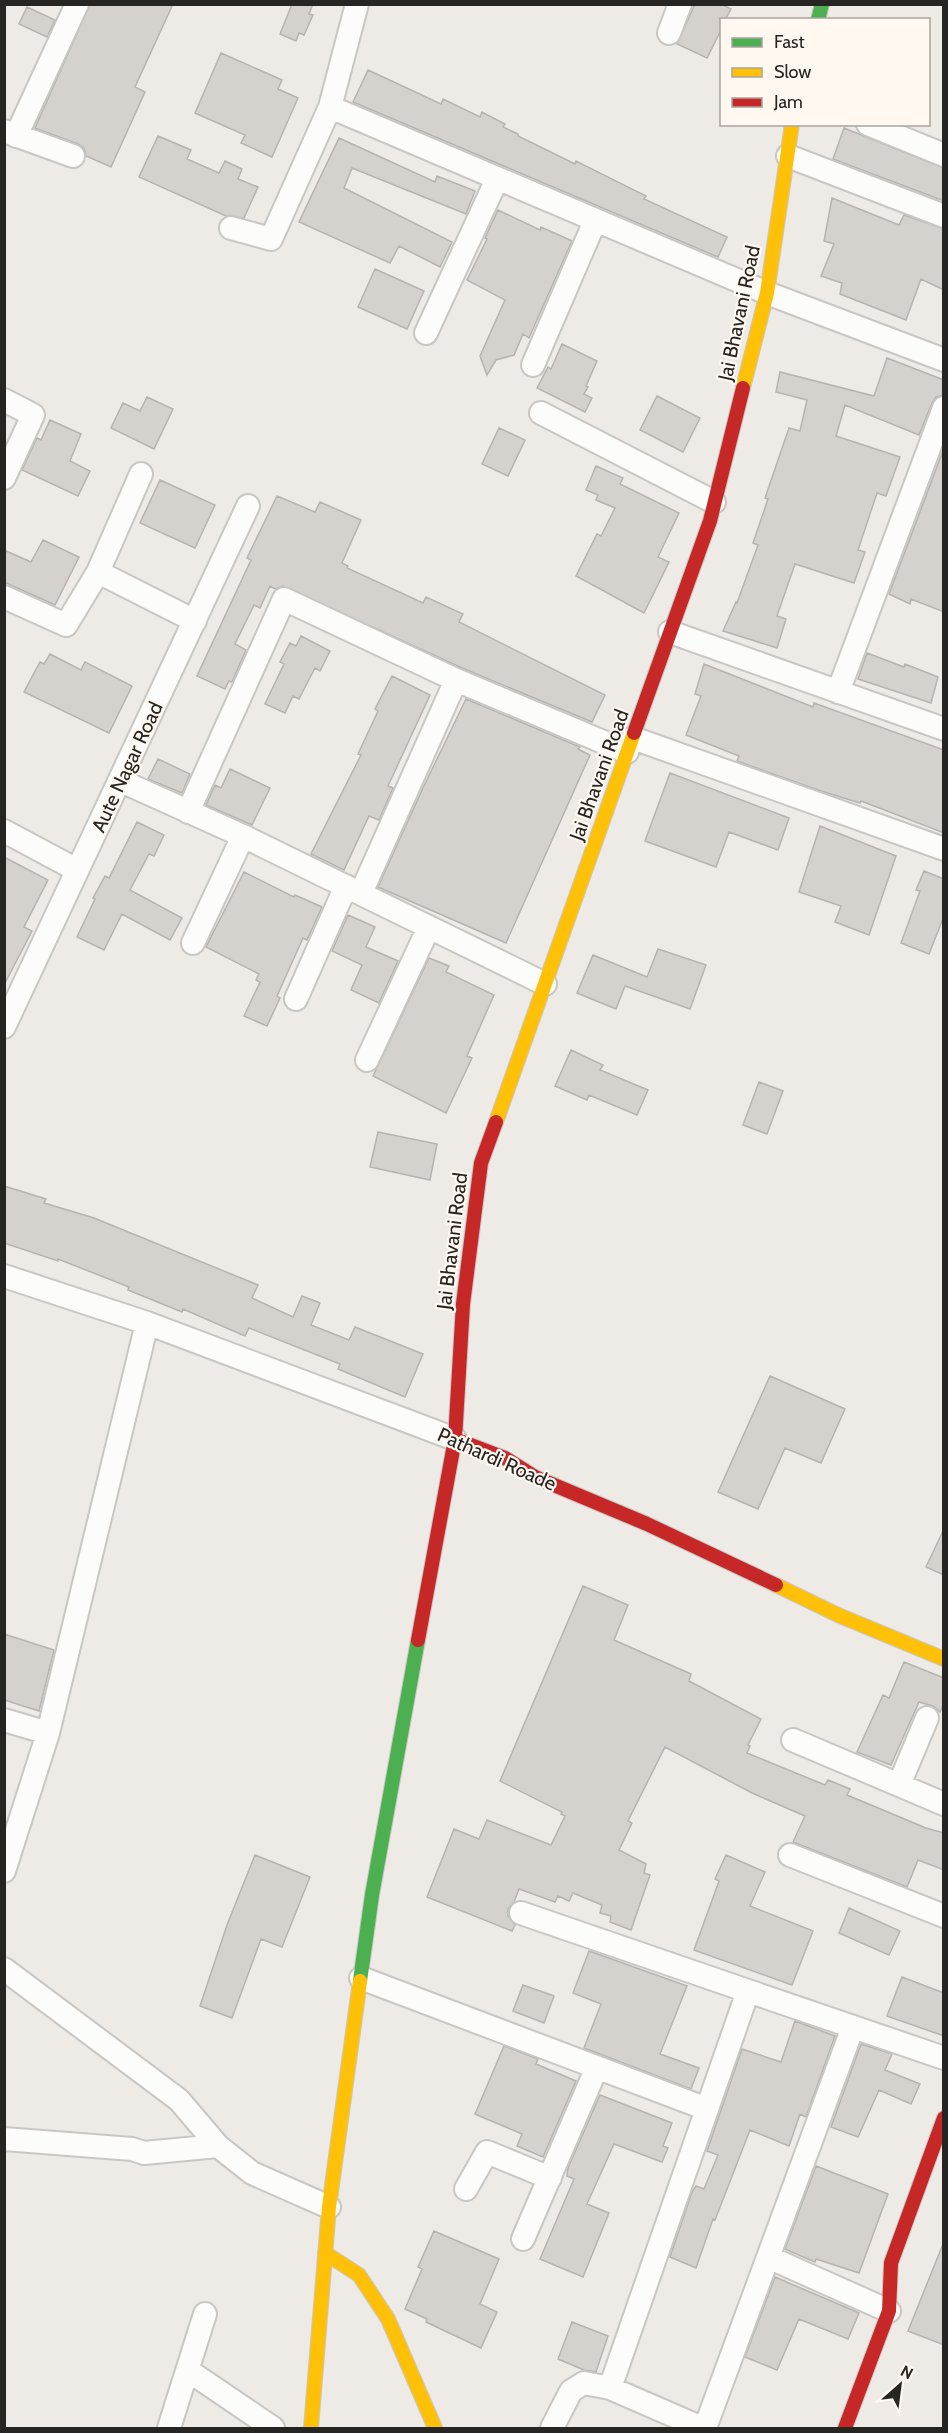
<svg xmlns="http://www.w3.org/2000/svg" width="948" height="2433" viewBox="0 0 948 2433" font-family="Cabin,sans-serif">
	<rect width="100%" height="100%" fill="#eeeae6"/>
	<!-- building -->
	<path fill="#d5d2ce" stroke="#b6b3b0" stroke-width="1.5" d="M90,4H173L135,87L145,92L111,167L86,156L84,148L78,144L35,128Z
		M292,4H313L309,14L313,15L304,35L299,33L296,41L280,34Z
		M695,4H721L731,9L725,20H722V28L707,58L677,44Z
		M27,7L55,20L47,37L19,24Z
		M221,53L282,80L278,89L298,98L272,157L241,143L245,135L195,113Z
		M368,70L441,104L443,99L480,117L482,112L505,124L503,127L518,134V136L575,164L576,161L646,196L644,199L727,237L718,257L353,102Z
		M844,128L944,168V201L833,159Z
		M158,136L191,150L187,159L219,173L225,161L242,169L238,179L258,187L244,218L226,216L139,177Z
		M339,138L435,182L437,176L475,191L466,214L352,168L344,188L452,242L440,267L399,246L390,263L299,222Z
		M832,198L899,225L904,215L944,229V290L921,279L906,320L840,294L842,283L821,276L834,244L824,241Z
		M498,210L540,230L541,227L572,241L529,338L523,334L514,355L496,360L487,375L480,356L505,300L467,280L487,239L485,238Z
		M375,269L424,291L407,329L358,307Z
		M562,344L597,361L586,386L588,387L584,394L592,398L585,412L537,388L548,367L551,369Z
		M887,358L944,380V395L936,397L932,403L919,435L845,405L836,436L900,457L886,496L877,493L858,550L865,552L854,583L795,564L777,616L786,619L777,648L723,631L736,602L737,603L758,545L753,543L768,499L765,498L789,428L800,431L807,400L776,392L780,372L874,396Z
		M657,396L700,418L683,452L640,430Z
		M147,397L173,409L154,449L111,428L123,403L140,411Z
		M50,420L81,434L70,461L90,471L78,496L22,470L37,438L41,440Z
		M499,428L525,440L508,476L482,464Z
		M944,448V612L911,599L910,604L889,594Z
		M596,466L623,478L620,484L679,513L658,557L669,562L644,613L576,576L597,534L601,536L615,508L596,500L598,495L586,490Z
		M160,480L215,505L195,548L140,523Z
		M277,496L315,512L320,502L361,520L342,563L348,566L347,568L423,603L426,597L463,614L459,622L605,695L592,722L462,668L283,586L275,589L270,586L260,608L254,605L235,644L246,650L232,682L229,681L225,689L197,676L251,560L247,558Z
		M43,540L79,557L55,605L4,582V550L31,562Z
		M301,636L330,651L320,671L315,668L299,699L293,696L285,713L265,704L284,664L280,662L290,643L296,646Z
		M867,653L904,667L905,664L938,677L931,703L858,679Z
		M50,654L81,670L85,662L132,686L109,733L24,692L40,662L44,664Z
		M704,664L813,707L814,703L944,750V833L861,801L860,803L821,791L737,761L739,756L686,735L701,696L695,694Z
		M392,676L430,695L388,786L393,788L379,820L369,816L344,870L311,854L361,755L358,754L378,711L375,709Z
		M466,699L580,747L578,749L590,755L506,943L378,887L423,788Z
		M158,759L190,774L182,793L148,779Z
		M230,769L270,788L252,825L206,805L215,785L221,788Z
		M670,773L789,818L778,850L729,832L716,867L645,841Z
		M137,822L164,835L154,856L149,854L130,890L182,918L170,940L122,914L104,950L77,937L95,899L93,898L105,876L109,878Z
		M820,826L896,856L869,935L835,922L841,906L799,892Z
		M4,857L48,880L24,927L32,931L4,985Z
		M924,871L944,879V916L929,954L901,943L920,891L916,890Z
		M244,872L294,897L295,895L322,907L307,940L303,938L277,996L280,998L267,1026L244,1016L260,982L256,980L259,974L206,947Z
		M348,915L375,927L366,947L398,961L379,1003L351,990L362,965L332,951Z
		M658,949L706,965L690,1009L625,986L616,1009L577,993L593,955L647,977Z
		M429,958L449,966L446,972L494,995L467,1056L472,1058L446,1113L373,1076Z
		M571,1050L603,1065L600,1070L648,1090L637,1115L589,1095L587,1100L555,1086Z
		M759,1082L783,1091L767,1134L743,1125Z
		M378,1132L437,1144L430,1180L370,1167Z
		M4,1186L46,1199L44,1203L94,1218L258,1285L252,1298L293,1317L302,1296L320,1303L311,1325L349,1340L355,1327L423,1354L405,1397L338,1369L340,1364L249,1328L245,1336L183,1309L182,1312L128,1290L129,1287L58,1259V1261L4,1243Z
		M770,1376L845,1409L821,1463L785,1448L758,1509L718,1492Z
		M944,1529V1575L926,1567Z
		M583,1586L628,1605L614,1640L691,1674L689,1681L761,1719L748,1745L750,1746L747,1753L825,1785L828,1780L850,1789L847,1795L926,1828L944,1833V1870L918,1860L907,1887L793,1842L805,1816L752,1793L665,1747L628,1821L632,1823L619,1850L646,1864L644,1873L650,1875L631,1930L610,1922L611,1916L600,1913L602,1905L573,1893L569,1901L558,1896L555,1902L519,1889L514,1902L508,1909V1916L515,1925L512,1931L427,1897L454,1829L479,1839L487,1820L551,1845L565,1816L561,1814L562,1812L500,1781Z
		M4,1634L54,1650L39,1711L4,1700Z
		M904,1662L944,1678V1703L940,1712L933,1706L919,1702L891,1765L857,1752L883,1695L889,1698Z
		M255,1855L310,1877L282,1947L261,1939L232,2018L200,2006L227,1925Z
		M726,1855L765,1872L750,1906L813,1931L792,1985L694,1950L719,1881L715,1879Z
		M849,1908L900,1931L889,1955L839,1933Z
		M589,1951L687,1986L660,2054L699,2068L691,2089L584,2048L601,2004L573,1993Z
		M902,1977L944,1993V2036L887,2016Z
		M523,1985L554,1996L544,2023L513,2011Z
		M795,2021L835,2036L806,2117L800,2114L789,2146L750,2130L715,2220L713,2219L696,2268L670,2257L692,2192L696,2186L704,2189L718,2155L707,2151L742,2049L781,2062Z
		M861,2044L892,2054L885,2070L920,2084L911,2104L879,2090L858,2137L831,2127Z
		M504,2046L538,2059L536,2064L576,2081L543,2157L517,2146L522,2134L475,2114Z
		M600,2095L672,2123L663,2146L668,2148L662,2162L614,2144L587,2204L609,2213L583,2277L540,2259L574,2179L567,2176L568,2168Z
		M816,2166L888,2194L859,2273L816,2259L815,2262L785,2249Z
		M434,2231L499,2259L480,2304L497,2312L481,2348L426,2322L427,2319L405,2309L422,2269L418,2267Z
		M943,2244H944V2345L908,2331Z
		M775,2277L859,2313L848,2339L799,2319L777,2370L745,2357Z
		M572,2322L608,2336L596,2372L584,2370L558,2359Z"/>
	<g fill="none" stroke-linecap="round" stroke-linejoin="round">
		<!-- street casing -->
		<g stroke="#c9c7c3" stroke-width="26">
			<path id="street" d="M669,33L680,4
				M330,107L767,293L944,360
				M868,124L944,155
				M4,131L73,156
				M16,136L77,4
				M788,156L944,216
				M231,228L271,239L330,107L357,4
				M426,333L497,179
				M533,365L595,221
				M4,400L33,415L4,478
				M541,413L714,502
				M98,572L195,621
				M4,597L66,625L98,572L141,474
				M670,632L944,729
				M838,692L944,408
				M633,738L944,849
				M121,781L243,836L545,984
				M188,812L284,599L456,680
				M4,831L77,870
				M361,893L456,680L627,752
				M193,943L243,836
				M296,999L346,886
				M4,1027L248,506
				M367,1060L429,927
				M4,1276L147,1323L455,1439
				M4,1720L48,1733
				M793,1740L944,1804
				M899,1785L927,1718
				M790,1855L944,1916
				M4,1871L48,1733L147,1323
				M521,1913L748,1991
				M4,1969L179,2100L218,2146L252,2173L329,2207
				M361,1978L707,2109
				M4,2139L132,2149L144,2153L218,2146
				M466,2189L487,2152L550,2178
				M523,2239L597,2067
				M768,2257L889,2311
				M189,2371L273,2428
				M169,2428L205,2314
				M552,2428L571,2391L584,2383L610,2388
				M702,2428L610,2388L748,1991L944,2058
				M705,2428L853,2027"/>
		</g>
		<!-- fast casing -->
		<g stroke="#c9c7c3" stroke-width="16">
			<path id="fast" d="M818,20L822,4
				M360,1981L372,1895L418,1640"/>
		</g>
		<!-- slow casing -->
		<g stroke="#c9c7c3" stroke-width="16">
			<path id="slow" d="M743,388L767,293L792,124
				M496,1122L634,733
				M776,1585L838,1615L944,1659
				M325,2253L359,2275L388,2319L435,2428
				M311,2428L329,2207L360,1981"/>
		</g>
		<!-- jam casing -->
		<g stroke="#c9c7c3" stroke-width="16">
			<path id="jam" d="M634,733L710,521L743,388
				M455,1439L505,1458L535,1477L647,1524L776,1585
				M418,1640L455,1439L463,1304L481,1163L496,1122
				M845,2428L889,2311L891,2263L944,2118"/>
		</g>
		<!-- street -->
		<use href="#street" stroke="#fcfcfb" stroke-width="22"/>
		<!-- fast -->
		<use href="#fast" stroke="#4caf50" stroke-width="14"/>
		<!-- slow -->
		<use href="#slow" stroke="#ffc107" stroke-width="14"/>
		<!-- jam -->
		<use href="#jam" stroke="#c62828" stroke-width="14"/>
	</g>
	<g text-anchor="middle" dominant-baseline="central" stroke-width="4.5" stroke-linejoin="round" paint-order="stroke">
		<!-- street labels -->
		<g font-size="20" fill="#272522" stroke="#fef8f1">
			<text transform="translate(739 313) rotate(-78)">Jai Bhavani Road</text>
			<text transform="translate(127 767) rotate(-65)">Aute Nagar Road</text>
			<text transform="translate(599 775) rotate(-70)">Jai Bhavani Road</text>
			<text transform="translate(452 1241) rotate(-83)">Jai Bhavani Road</text>
			<text transform="translate(497 1459) rotate(24)">Pathardi Roade</text>
		</g>
	</g>
	<!-- border -->
	<rect width="948" height="2433" fill="none" stroke="#272522" stroke-width="12"/>
	<!-- legend -->
	<rect x="720" y="18" width="210" height="108" fill="#fef8f1" stroke="#a8a49e" stroke-width="1.5"/>
	<rect x="732" y="38" width="30" height="9" fill="#4caf50" stroke="#a8a49e" stroke-width="1.5"/>
	<text x="774" y="48" font-size="18" fill="#272522">Fast</text>
	<rect x="732" y="68" width="30" height="9" fill="#ffc107" stroke="#a8a49e" stroke-width="1.5"/>
	<text x="774" y="78" font-size="18" fill="#272522">Slow</text>
	<rect x="732" y="98" width="30" height="9" fill="#c62828" stroke="#a8a49e" stroke-width="1.5"/>
	<text x="774" y="108" font-size="18" fill="#272522">Jam</text>
	<!-- north arrow -->
	<g transform="translate(900 2385) rotate(28)" stroke="#fef8f1" stroke-width="4.5" paint-order="stroke">
	<path d="M0-4.5L10 22L0 15L-10 22Z" fill="#272522"/>
	<text y="-9" font-size="16" font-weight="bold" text-anchor="middle" fill="#272522">N</text>
	</g>
</svg>
